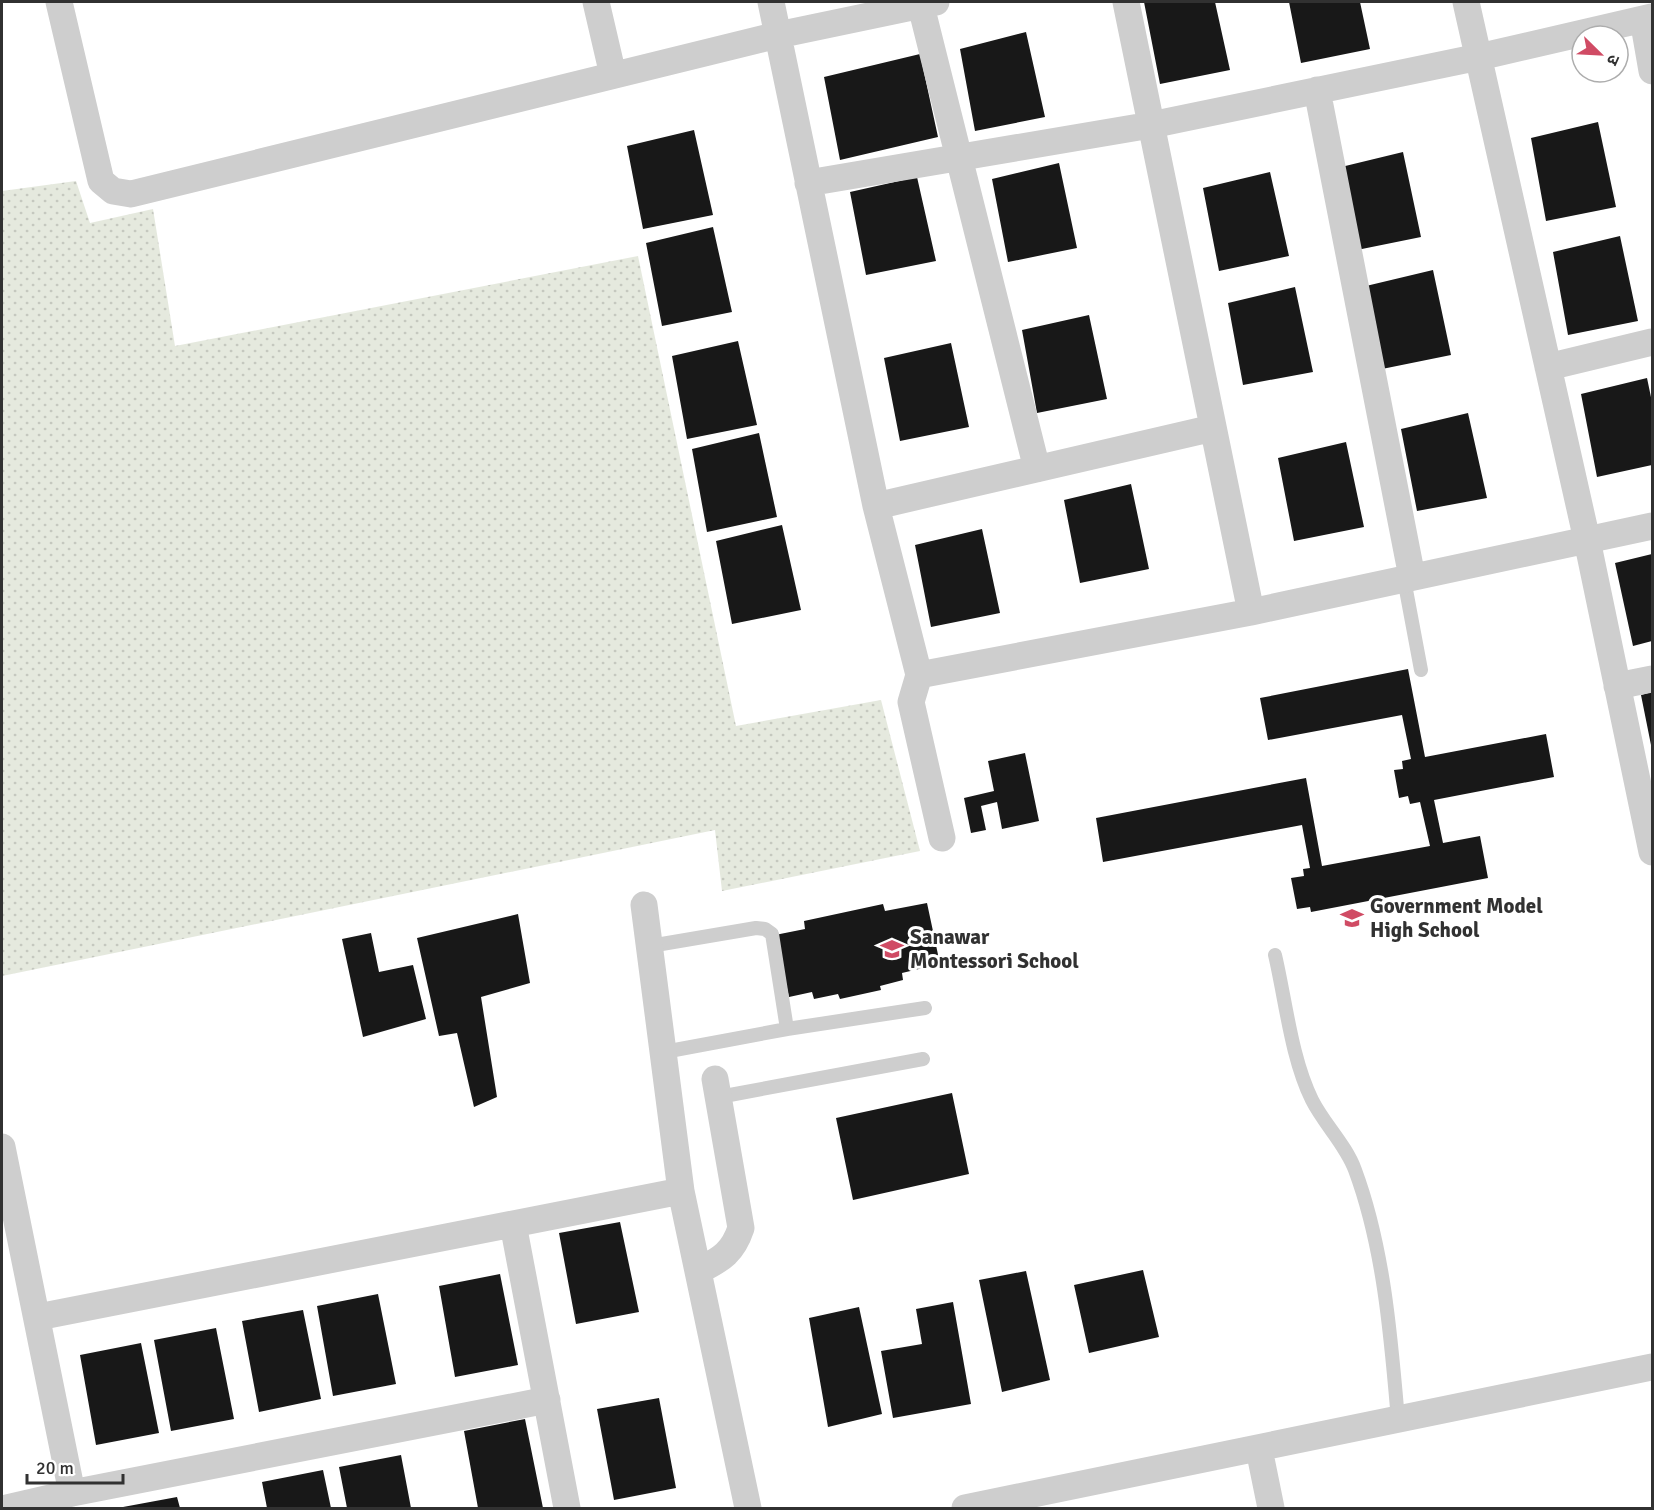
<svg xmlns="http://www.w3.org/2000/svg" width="1654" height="1510" viewBox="0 0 1654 1510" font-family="Signika,'Noto Sans Devanagari',sans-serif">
	<defs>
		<pattern id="park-dots" width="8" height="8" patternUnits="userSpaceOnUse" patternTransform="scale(1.5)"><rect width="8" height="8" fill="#e5e9de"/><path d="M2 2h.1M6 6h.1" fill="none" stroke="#c5c8bf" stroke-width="1.8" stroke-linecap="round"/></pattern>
	</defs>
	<rect width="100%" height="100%" fill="#fff"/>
	<!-- park -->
	<path fill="url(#park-dots)" d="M76,181L90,223L153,209L175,346L638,256L736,726L881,700L920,851L722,891L715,830L2,976V191Z"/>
	<!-- building -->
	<path fill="#181818" d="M1144,2H1215L1230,70L1160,84Z
		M1289,2H1360L1370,49L1301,63Z
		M1026,32L1045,117L975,131L960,49Z
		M920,54L938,137L840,160L824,77Z
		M1598,122L1616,207L1546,221L1531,138Z
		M694,130L713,215L643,229L627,146Z
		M1403,152L1421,237L1352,251L1337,168Z
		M1059,163L1077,248L1008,262L992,179Z
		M1270,172L1289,256L1219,271L1203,188Z
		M917,177L936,261L866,275L850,192Z
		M713,227L732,312L662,326L646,243Z
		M1620,236L1638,321L1568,335L1553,252Z
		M1433,270L1451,355L1382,369L1366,286Z
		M1295,287L1313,372L1243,385L1228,303Z
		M1089,315L1107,399L1037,413L1022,330Z
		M738,341L757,425L687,439L672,356Z
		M951,343L969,427L900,441L884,358Z
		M1647,378L1652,402V465L1597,477L1581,394Z
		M1468,413L1487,498L1417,511L1401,429Z
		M759,433L777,517L707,532L692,449Z
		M1346,442L1364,527L1294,541L1278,458Z
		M1131,484L1149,569L1080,583L1064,500Z
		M782,525L801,610L732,624L716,541Z
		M982,529L1000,613L931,627L915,545Z
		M1652,554V641L1633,646L1615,563Z
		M1408,669L1425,757L1546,734L1554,777L1434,800L1443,843L1480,836L1488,878L1311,912L1310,907L1297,909L1291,878L1304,876L1303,869L1310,868L1302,825L1103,862L1096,818L1306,778L1322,866L1430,846L1420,802L1410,804L1408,796L1399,798L1394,770L1403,769L1402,761L1411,759L1402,715L1268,740L1260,698Z
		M1652,692V745H1651L1641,695Z
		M1025,753L1039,821L1002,829L997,802L981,806L986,830L971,833L964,798L994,791L988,761Z
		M927,903L940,964L902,973L903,980L880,986L881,990L840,999L838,994L814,999L812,992L789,997L775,935L805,929L804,921L883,904L885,911Z
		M518,914L530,983L481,997L497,1097L474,1107L457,1033L439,1036L417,938Z
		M371,933L379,972L413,965L426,1019L363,1037L342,939Z
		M952,1093L969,1174L853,1200L836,1118Z
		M620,1222L639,1312L576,1324L559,1233Z
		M1143,1270L1159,1337L1089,1353L1074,1285Z
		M1026,1271L1050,1380L1002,1392L979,1280Z
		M500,1274L518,1365L455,1377L439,1286Z
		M378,1294L396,1384L333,1396L317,1306Z
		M953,1302L971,1404L893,1418L881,1351L922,1344L916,1309Z
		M859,1307L882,1414L828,1427L809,1318Z
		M303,1310L321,1399L259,1412L242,1321Z
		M216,1328L234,1419L171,1431L154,1340Z
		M141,1343L159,1433L96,1445L80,1355Z
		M659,1398L676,1488L614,1500L597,1409Z
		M525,1419L543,1508H478L464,1431Z
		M401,1455L411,1508H347L339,1467Z
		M323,1470L331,1508H267L262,1482Z
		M177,1497L180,1508H123V1507Z"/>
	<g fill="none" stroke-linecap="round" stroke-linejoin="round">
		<!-- service -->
		<path stroke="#cecece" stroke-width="14" d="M1404,579L1421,670
			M650,946L756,928L765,929L772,934L787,1029
			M1275,955C1286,1002 1291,1057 1312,1100C1324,1124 1346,1145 1355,1170C1384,1248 1391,1338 1398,1420
			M664,1052L787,1029L925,1008
			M719,1097L923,1059"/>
		<!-- minor -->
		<path stroke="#cecece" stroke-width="27" d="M59,2L101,181L113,191L131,194L778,35L936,2
			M596,2L613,75
			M771,2L876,506L919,675L911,702L942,838
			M920,2L1037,469
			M1126,2L1251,612
			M1466,2L1587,540L1652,852
			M1643,19L1652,71
			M1317,90L1412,577
			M808,183L1151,125L1479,57L1652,17
			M1548,367L1652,342
			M876,506L1213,428
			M919,675L1251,612L1652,526
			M1617,686L1652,679
			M644,905L681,1191L748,1508
			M2,1147L72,1493
			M513,1224L567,1508
			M700,1270C722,1259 733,1252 741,1228L715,1079
			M38,1317L681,1191
			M1259,1449L1271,1508
			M7,1508L72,1493L547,1400
			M965,1508L1652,1367"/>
	</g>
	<!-- icons -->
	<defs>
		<g id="school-bare" transform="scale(1.8)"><path d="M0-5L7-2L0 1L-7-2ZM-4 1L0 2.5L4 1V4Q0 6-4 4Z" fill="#d04b64" stroke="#fff" stroke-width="2.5" paint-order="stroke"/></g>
	</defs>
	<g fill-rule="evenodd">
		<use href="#school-bare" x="1352" y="918"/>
		<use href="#school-bare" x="892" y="949"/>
	</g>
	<g text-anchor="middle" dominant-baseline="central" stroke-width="6" stroke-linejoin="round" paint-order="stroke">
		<!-- poi labels -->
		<g font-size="21" font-weight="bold" fill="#313131" stroke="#fff" text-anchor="start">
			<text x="1370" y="906">Government Model<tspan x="1370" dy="24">High School</tspan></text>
			<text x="910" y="937">Sanawar<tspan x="910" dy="24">Montessori School</tspan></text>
		</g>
	</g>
	<!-- border -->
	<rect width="1654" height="1510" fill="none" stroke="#313131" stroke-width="6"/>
	<!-- north arrow -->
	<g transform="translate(1600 54) rotate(114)"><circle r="28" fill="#ffffff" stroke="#adadad" stroke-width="1.5"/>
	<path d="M0-4.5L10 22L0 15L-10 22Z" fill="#d04b64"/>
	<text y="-9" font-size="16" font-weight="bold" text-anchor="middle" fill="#313131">उ</text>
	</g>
	<!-- scale -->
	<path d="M27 1474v9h96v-9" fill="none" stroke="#313131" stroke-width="3"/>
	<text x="36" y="1474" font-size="18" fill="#313131" stroke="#ffffff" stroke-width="4.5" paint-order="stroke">20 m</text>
</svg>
